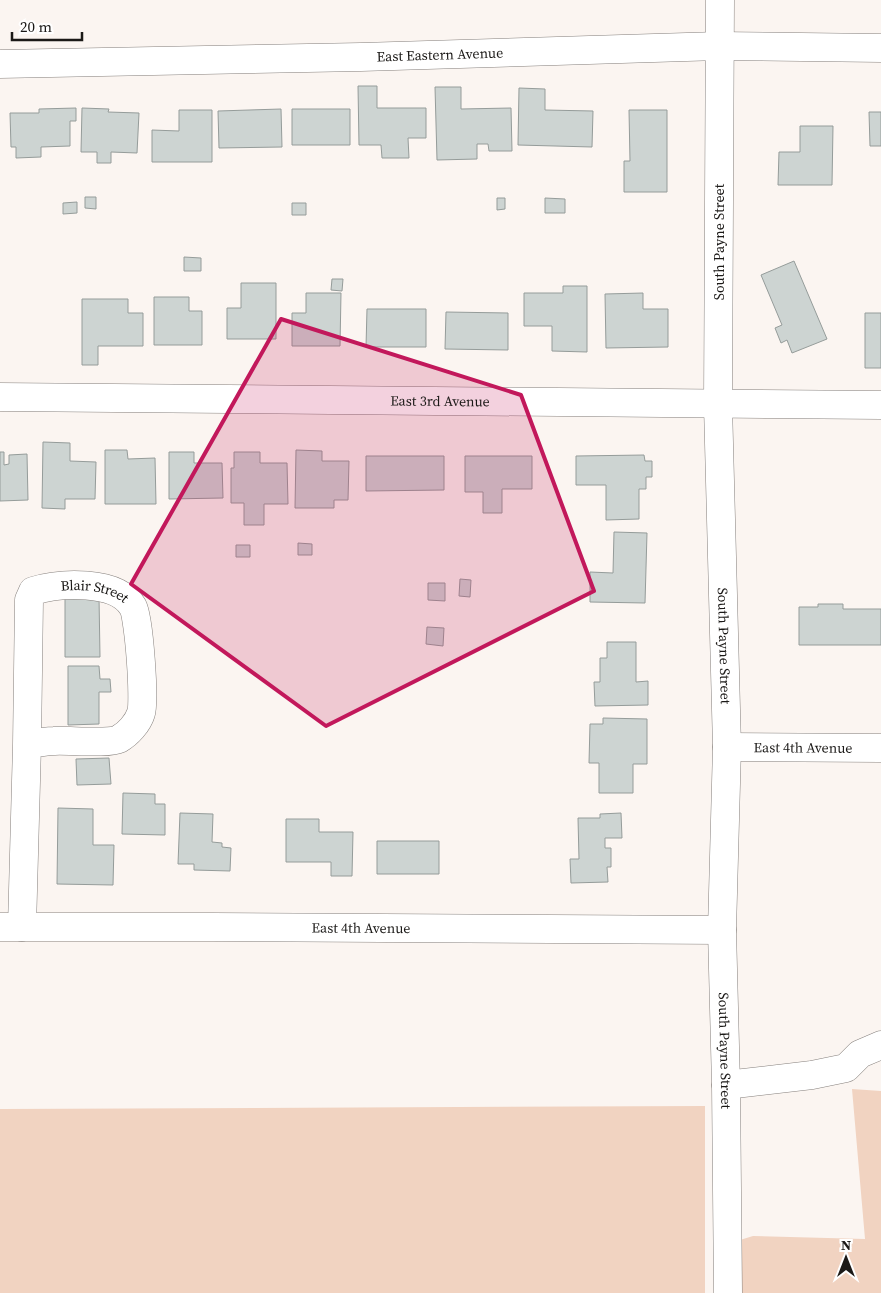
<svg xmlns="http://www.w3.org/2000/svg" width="881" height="1293" viewBox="0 0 881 1293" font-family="'Source Serif 4',serif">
	<rect width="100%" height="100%" fill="#fbf5f1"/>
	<!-- green -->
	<path fill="#f1d3c1" d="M852,1089L881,1091V1293H740V1240L753,1236L865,1239Z
		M705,1106V1293H0V1109Z"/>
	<!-- building -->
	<path fill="#cdd4d2" stroke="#959c9a" d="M358,86H377V108H426V138H408L409,158H382L381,145H359Z
		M435,87H461V109L511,108L512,151H489L488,144H477V159L437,160Z
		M519,88L545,89V110L593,111L592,147L518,145Z
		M76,108V121H70V146L41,147V157L16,158V147H11L10,113H39V109Z
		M82,108L109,109L108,112L139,113L137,153L111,152V163H97V152H81Z
		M281,109L282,147L219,148L218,111Z
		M292,109H350V145H292Z
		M179,110H212V162H152V130L179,131Z
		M629,110H667V192H624V161H630Z
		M869,112H881V146H870Z
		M800,126H833L832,185H778L779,152H800Z
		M85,197H96V209L85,208Z
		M497,198H505V209L497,210Z
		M545,198L565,199V213H545Z
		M77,202V213L63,214V203Z
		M292,203H306V215H292Z
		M184,257L201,258V271H184Z
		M794,261L827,339L792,353L787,340L781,343L775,328L782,325L761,275Z
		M332,279H343L342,291L331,290Z
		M241,283H276V339H227V308H241Z
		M563,286H587V352L552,351V326H524V293H563Z
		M306,293H341L340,346H292V313H306Z
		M643,293V309H668V347L606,348L605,294Z
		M154,297H189V311H202V345H154Z
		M82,299H128V313H143V346H98V365H82Z
		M367,309H426V347H366Z
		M446,312L508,313V350L445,349Z
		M865,313H881V368H865Z
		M43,442L70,443V461L96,462L95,499H65V509L42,508Z
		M105,450H127L128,459L155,458L156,504H105Z
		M296,450L322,451V461H349L348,500H334V508H295Z
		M0,452H4V465L9,464V455L27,454L28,500L0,501Z
		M169,452H194V463H222L223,498L169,499Z
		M234,452H260V463H287L288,504H264V525H244V503H231V468H234Z
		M644,455L645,461H652V477H646V489H639V519L606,520V485H576V456Z
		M366,456H444V490L366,491Z
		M465,456H532V489H502V513H483V492H465Z
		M614,532L647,533L645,603L590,602V572L613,573Z
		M298,543L312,544V555H298Z
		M236,545H250V557H236Z
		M460,579L471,580L470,597L459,596Z
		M428,583H445V601L428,600Z
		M65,597H99L100,657H65Z
		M818,604H843V609H881V645H799V607H818Z
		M427,627L444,628L443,646L426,644Z
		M607,642H636V682L648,681V705L595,706L594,682H600V658H607Z
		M68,666H99L100,679H110L111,692H99V724L68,725Z
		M603,718L647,719V764H633V793H599V763H589L590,724H603Z
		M109,758L111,784L77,785L76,759Z
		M123,793L155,794V804H165V835L122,834Z
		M58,808L93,809V845H114L113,885L57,884Z
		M180,813L213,814L212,842L222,843V847L231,848L230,871L194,870V864H178Z
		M621,813L622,838H605V848H611V867H607L608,882L571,883L570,859H579L578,818H600V814Z
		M286,819H319V832H353L352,876H331V862H286Z
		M377,841H439V874H377Z"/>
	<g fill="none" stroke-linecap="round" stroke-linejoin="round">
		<!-- minor casing -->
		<g stroke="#86807d" stroke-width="29">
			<g id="minor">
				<path id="s1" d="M720,0L718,405L727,747L722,930L726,1085L728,1293"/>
				<path id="s2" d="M0,64L361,57L719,46L881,48"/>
				<path id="s3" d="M0,397L881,405"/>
				<path id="s4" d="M727,747L881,748"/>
				<path id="s5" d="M0,927H213L722,930"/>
				<path id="s6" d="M22,927L27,745L29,600L33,591C59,583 117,579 133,607C139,618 145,701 141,713C138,723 128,734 119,739C109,744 67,740 54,741C45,741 36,743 27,745"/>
				<path d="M726,1085L812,1075L846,1068L860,1054L881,1045"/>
			</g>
		</g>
		<!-- minor -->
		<use href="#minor" stroke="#fff" stroke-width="28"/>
	</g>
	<!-- marked area -->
	<path fill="#c2185b" fill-opacity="0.2" stroke="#c2185b" stroke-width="4" stroke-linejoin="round" d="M281,319L521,395L594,591L326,726L131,584Z"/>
	<g text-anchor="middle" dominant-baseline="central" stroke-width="5" stroke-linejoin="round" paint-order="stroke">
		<!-- street labels -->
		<g font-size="14" fill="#1b1917" stroke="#fff">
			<text stroke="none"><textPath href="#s2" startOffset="440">East Eastern Avenue</textPath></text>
			<text transform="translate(719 242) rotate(-90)">South Payne Street</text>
			<text stroke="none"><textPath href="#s3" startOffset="440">East 3rd Avenue</textPath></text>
			<text stroke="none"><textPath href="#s6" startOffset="400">Blair Street</textPath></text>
			<text stroke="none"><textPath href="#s1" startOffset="646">South Payne Street</textPath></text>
			<text stroke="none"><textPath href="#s4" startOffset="76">East 4th Avenue</textPath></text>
			<text stroke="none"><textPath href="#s5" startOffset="361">East 4th Avenue</textPath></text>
			<text stroke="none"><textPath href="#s1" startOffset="1051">South Payne Street</textPath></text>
		</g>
	</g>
	<!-- north arrow -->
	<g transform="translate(846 1258)" stroke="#ffffff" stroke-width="4" paint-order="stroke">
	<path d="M0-4L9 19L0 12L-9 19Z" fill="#1b1917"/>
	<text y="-8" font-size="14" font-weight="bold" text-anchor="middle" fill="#1b1917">N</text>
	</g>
	<!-- scale -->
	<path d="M12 32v8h70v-8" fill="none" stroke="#1b1917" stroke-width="2.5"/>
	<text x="20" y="32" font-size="15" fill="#1b1917" stroke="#ffffff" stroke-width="4" paint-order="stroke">20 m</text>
</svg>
